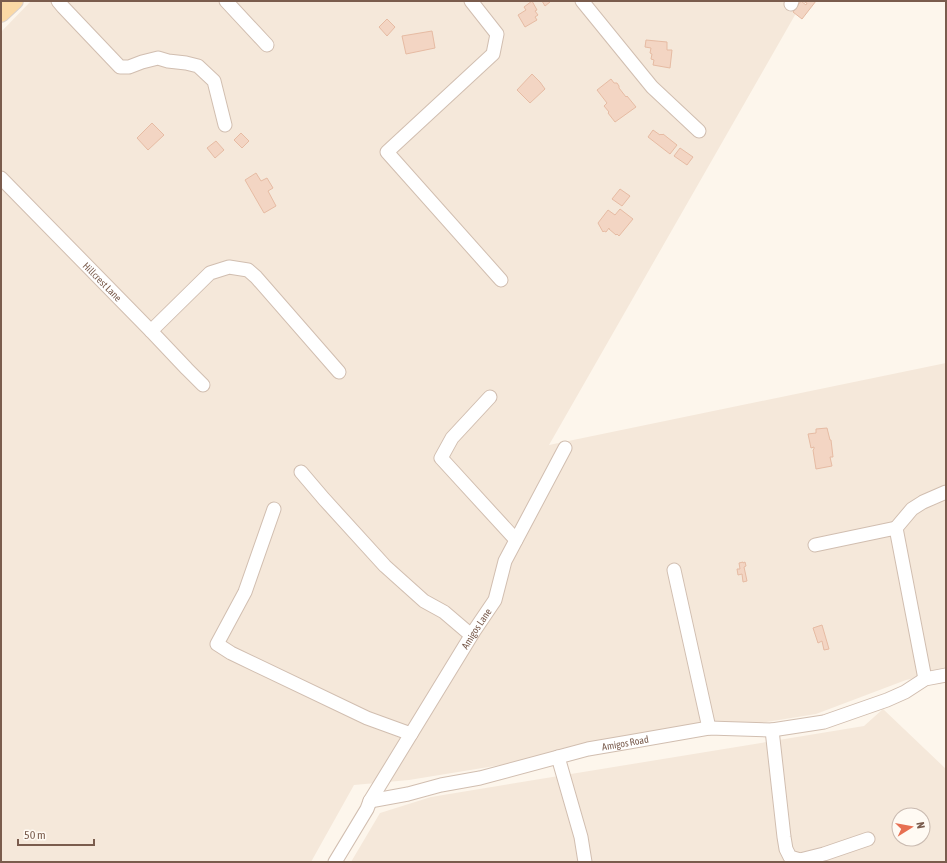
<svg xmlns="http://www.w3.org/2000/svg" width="947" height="863" viewBox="0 0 947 863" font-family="'Asap Condensed',sans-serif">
	<rect width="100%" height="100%" fill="#fdf6ec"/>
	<!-- residential -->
	<path fill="#f5e8da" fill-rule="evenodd" d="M31,1H803L549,445L946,363V671L906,680L816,714L409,780L354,785L311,862H1V32Z
		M883,709L946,769V862H351L380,813L431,797L864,726ZM899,815H923V839H899Z"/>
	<!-- building -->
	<path fill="#f3d5c3" stroke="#e6bba3" d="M532,1L537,10L535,11L538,15L535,17L537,20L525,27L518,15L526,10L524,7Z
		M542,1H549L550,2L545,6Z
		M801,1L806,5L807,3L802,1H816L802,19L793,12Z
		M387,19L395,27L387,36L379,27Z
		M432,31L435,48L406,54L402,36Z
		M646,40L667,42V50H672L670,68L653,65L654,60L651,59L652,54L650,53L651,48L645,47Z
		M532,74L540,82L545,89L530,103L517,90Z
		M611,79L614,83H617L619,86V88L626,97L627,96L636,107L615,122L608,113L609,112L604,106L607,103L597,90Z
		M152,123L164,135L148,150L137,138Z
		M653,130L660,135L661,134L662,135L663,134L677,145L670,154L648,137Z
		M241,133L249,141L242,148L234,140Z
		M216,141L224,150L215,158L207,148Z
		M680,148L693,157L687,165L674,156Z
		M256,173L261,181L267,178L273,188L268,191L276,206L264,213L245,180Z
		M620,189L630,196L622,206L612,199Z
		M620,209L633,219L619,236L617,234L616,235L609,229V228L606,232L604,231L603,232L598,223L608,210L615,215Z
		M827,428L830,440H831L833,457H830L832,466L816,469L813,450L814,449V447L811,448L808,434L816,433V429Z
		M743,562V563L745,562L746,566L744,567L747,581L743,582L742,574L738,575L737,569H740L739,563Z
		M822,625L829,649L824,650L822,641L818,643L813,628Z"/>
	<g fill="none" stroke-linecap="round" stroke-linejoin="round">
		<!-- minor casing -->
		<g stroke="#d1beb0" stroke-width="15">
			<g id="minor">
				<path d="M58,1L63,7L120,67H129L142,62L158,58L168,61L186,63L198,66L214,81L225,125"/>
				<path d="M226,1L267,45"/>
				<path d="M471,1L497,34L493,54L387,152L501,280"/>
				<path d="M582,1L652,87L699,131"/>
				<path d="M791,4L792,1"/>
				<path id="s1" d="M1,178L151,331L187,369L203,385"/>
				<path d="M151,331L210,273L229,267L248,270L256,277L339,372"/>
				<path d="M490,397L452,438L441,458L516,540"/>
				<path d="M301,472L324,499L385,566L424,601L444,612L471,635"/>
				<path d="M274,509L245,592L217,644L231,653L367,718L411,734"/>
				<path d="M896,528L912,509L923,502L946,492"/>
				<path d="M815,545L896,528L925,679"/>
				<path d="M674,570L709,728"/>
				<path d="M772,730L784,837L786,849L790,857L800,860L824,854L868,839"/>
				<path d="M558,757L581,837L585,862"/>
				<path id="s2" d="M370,801L408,794L441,785L480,778L588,749L629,742L709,728L772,730L824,722L887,700L905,692L925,679L946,675"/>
				<path id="s3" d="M335,862L367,809L370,801L474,631L495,600L505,561L565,448"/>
			</g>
		</g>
		<!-- major casing -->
		<g stroke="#dad1cd" stroke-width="18">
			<path id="major" d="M1,14L15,1"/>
		</g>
		<!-- minor -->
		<use href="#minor" stroke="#fff" stroke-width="13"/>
		<!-- major -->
		<use href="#major" stroke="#fbd9a5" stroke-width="16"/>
	</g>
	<g text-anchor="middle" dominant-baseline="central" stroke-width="3" stroke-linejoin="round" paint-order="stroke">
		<!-- street labels -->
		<g font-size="10" fill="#7a5c4d" stroke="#fffaf3">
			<text stroke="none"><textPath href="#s1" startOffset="145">Hillcrest Lane</textPath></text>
			<text stroke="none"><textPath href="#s3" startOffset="273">Amigos Lane</textPath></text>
			<text stroke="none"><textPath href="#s2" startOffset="262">Amigos Road</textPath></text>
		</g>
	</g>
	<!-- border -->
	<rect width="947" height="863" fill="none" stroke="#7a5c4d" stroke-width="4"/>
	<!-- north arrow -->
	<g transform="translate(911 827) rotate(79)"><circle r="19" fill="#fffaf3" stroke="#cabbb1"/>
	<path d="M0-3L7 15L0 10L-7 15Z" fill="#e76f51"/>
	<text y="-6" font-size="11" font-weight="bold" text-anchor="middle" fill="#7a5c4d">N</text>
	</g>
	<!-- scale -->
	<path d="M18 839v6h76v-6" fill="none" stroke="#7a5c4d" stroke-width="2"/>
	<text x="24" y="839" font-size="12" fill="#7a5c4d" stroke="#fffaf3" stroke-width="3" paint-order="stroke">50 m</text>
</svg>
